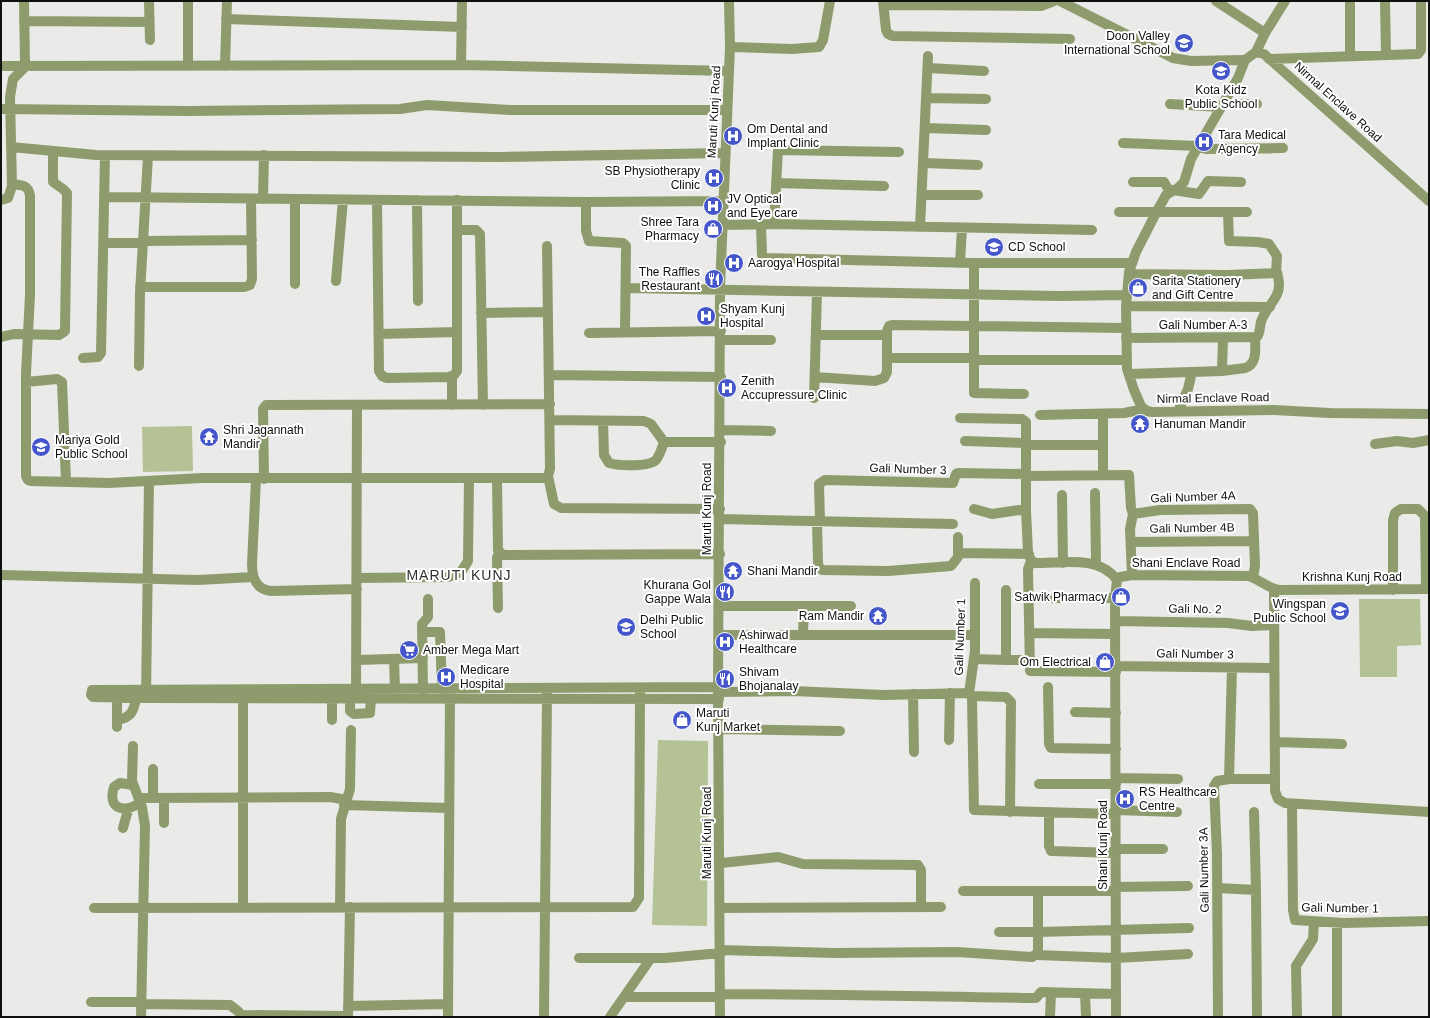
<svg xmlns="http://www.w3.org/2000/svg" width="1430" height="1018" viewBox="0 0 1430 1018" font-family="Helvetica,sans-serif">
	<rect width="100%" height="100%" fill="#eaebe8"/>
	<!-- green -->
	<path fill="#b4c295" d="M192,426L193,471L143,472L142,427Z
		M1359,599H1420L1421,645L1397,646V677H1360Z
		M658,740L708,741L707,926L652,925Z"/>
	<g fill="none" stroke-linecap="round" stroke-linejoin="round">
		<!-- minor -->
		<path stroke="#8e9c6d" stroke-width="10" d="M149,1L150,40
			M883,1L886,30L888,34L893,36L1070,39
			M1060,1L1173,58L1191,61L1242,60H1245L1256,52L1264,54L1429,201
			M1216,1L1265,33
			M1350,1V56
			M1385,1L1386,55
			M884,5L1041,6L1054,1
			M226,19L462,27
			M24,21L149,22
			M730,47L792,49L819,47L823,40L830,1
			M1256,52L1265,33L1285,1
			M1269,59L1418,54L1421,50V1
			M1245,60L1238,78L1191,159L1184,182L1178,188L1166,195L1156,213L1136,252L1129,272L1126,306L1127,369L1134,390L1141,406L1147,411L1152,412L1274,410L1330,413L1429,414
			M461,65L462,1
			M1,66L461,65L729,71
			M188,66V1
			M225,66L227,1
			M928,68L984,71
			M927,98L986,99
			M1170,104L1221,107
			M1223,104H1257
			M1,109L187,111L400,109L427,105L511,110H727
			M925,128L986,130
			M1123,143L1198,146L1206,149L1283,148
			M11,147L96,155L501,157L725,153
			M924,163L978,165
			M1133,182H1164L1170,192
			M776,183L884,186
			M12,184C22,185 29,185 30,196V295L26,373V476L28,480L31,481L109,483L202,478H545L548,476L550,469L547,246
			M1173,190L1199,194L1208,181L1241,182
			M922,195H978
			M105,197L586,202L723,201
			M263,199L264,155
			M295,199V284
			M1,200L8,198L12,186L10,97L13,79L24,68L25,63L24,1
			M377,200L379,371L382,376L387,378L449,377L454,375L457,371V200
			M417,200L418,301
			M586,202V231L589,241L623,243L626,246L625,332
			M1119,212H1247
			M761,224L762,255L765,258L974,263H1132
			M774,224L778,150L899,152
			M722,225L774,224L1092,230
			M920,227L928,56
			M457,230H476L480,234L483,405
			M143,241L252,240
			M104,243H143
			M960,263L962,228
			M974,263V393L1024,394
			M1129,274L1227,275L1276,273L1277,256L1269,244L1258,242L1229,241L1228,212
			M336,281L343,200
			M140,287H244L250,285L252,279L251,199
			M626,288L1061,296L1126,295
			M1126,306L1270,307
			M481,313L548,312
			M589,333L721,331
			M379,334L457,332
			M816,335H886
			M1,337L14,334L59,335L65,331L67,193L63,189L53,182V151
			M1126,338L1257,337C1261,332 1259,325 1262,319C1271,299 1284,297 1277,272
			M721,340H771
			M83,358L98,357L101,353L105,155
			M887,358H974
			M974,360H1127
			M139,366L140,293L148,156
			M1222,371L1223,338
			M1129,374L1222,371L1245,368C1258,364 1255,348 1255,337
			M549,375L721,377
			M452,377V405
			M815,377L875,381L884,378L887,372V331L889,326L892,325L1126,328
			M26,382L57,379L62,382L66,482
			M814,398L817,292
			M1178,411L1188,389L1192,372
			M1103,414V475
			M1040,415L1124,413L1144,409
			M960,418L1022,419L1026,422V511L1028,552L1031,561L1036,563C1063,563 1099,555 1117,580
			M550,420L644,421L651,424L664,442H721
			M603,421L604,455L609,463C619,466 649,467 656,460C660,455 662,448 664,442
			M721,430L771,431
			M965,441L1026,443
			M1375,444L1397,441L1413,443L1429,440
			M1026,445H1102
			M548,476L554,504L561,508L720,509
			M1027,476L1129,475L1131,508L1133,514L1130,529L1132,575
			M256,479L252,564C252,578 256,589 271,591L357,589
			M264,479L263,409L266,405L550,404
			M497,479L498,550L503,555L720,554
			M1095,493L1096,564
			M1062,495L1063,563
			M974,509L992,514L1019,510L1026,511
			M1133,514L1160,510L1250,509L1253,513L1255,566L1253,577
			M720,519L953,524
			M817,521L818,563L819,567L822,570L888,571L951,566L958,557V537
			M820,521L819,484L825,480L953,483L956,474L958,473L1026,474
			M1131,542L1254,541
			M959,553L1029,554
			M1031,561L1028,569L1030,671L1116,672
			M1,575L198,580L253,577
			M357,578L448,577L461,572L468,561L469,479
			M1274,589L1275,779V791L1278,799L1285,803L1429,812
			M1393,590V520L1395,513L1401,509H1418L1425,516L1426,589
			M1029,598H1115
			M719,606H851
			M498,608L497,558L499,552
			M1115,621L1228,623L1252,626L1274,625
			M423,632H440L442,690
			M1029,633L1115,634
			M719,635H975
			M803,635L804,606
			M394,659L395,690
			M974,659L1006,660V590
			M357,660L423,658
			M1006,660H1029
			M1116,666L1274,668
			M718,687L96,690H92L91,695L93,697L146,698L719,699
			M1048,687L1049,744L1051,748L1116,749
			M423,690L422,624L428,617V599
			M243,691V907
			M718,692L793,691L884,695L969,693L972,698L974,810L1115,814
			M969,693L975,651V583
			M913,694L914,752
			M972,696L1006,697L1011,702L1010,812
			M117,697V727
			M146,697L149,481
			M356,697L357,405
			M332,698V720
			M350,698V711L354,714L370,713L371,698
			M1075,712L1116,713
			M117,720C131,718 134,711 136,698
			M720,729L840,731
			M949,740L950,693
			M1275,742L1342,744
			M133,746L132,781L142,807L145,826L141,1017
			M1116,778L1178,779
			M1229,779L1232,668
			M1039,784H1116
			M133,785L120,783L114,787C107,809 124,814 141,802
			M139,798L330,797L347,800
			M153,798V769
			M164,798V823
			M1292,804L1293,910L1295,920L1344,923L1429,921
			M344,805L449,808
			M1115,810L1177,812
			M1254,812L1256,890
			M1049,813V846L1051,851L1116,853
			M123,828L128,810
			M1115,849H1163
			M721,863L778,857L803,864L918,865L921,870V907
			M1116,887L1188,886
			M1218,888L1256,890L1257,1017
			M963,891H1116
			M340,907L341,819L350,789L351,730
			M94,908L633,907L639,898L640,693
			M721,908L941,907
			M1337,923V1017
			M999,932H1038V891
			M721,950L834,953L957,952L1032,957L1038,953V932L1189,928
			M1037,955L1116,958L1188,954
			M579,958H665L721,953
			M721,994C825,994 928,996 1032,998H1036L1041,992L1116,994
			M1085,994L1086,1017
			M625,997H721
			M91,1002H142
			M141,1004L230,1005L239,1012L241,1017
			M348,1006L448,1004
			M241,1015L348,1016
			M348,1017L350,907
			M448,1017L450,693
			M544,1017L547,693
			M610,1017L651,958
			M720,1017L718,692L720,288L730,47L729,1
			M1050,1017L1051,993
			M1116,1017L1115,598L1117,580L1120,577L1132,575L1248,576C1259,579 1267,588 1279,590L1429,589
			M1218,1017L1217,854L1214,786L1217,781L1229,779H1275
			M1297,1017L1296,966L1313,939L1314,922"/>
	</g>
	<!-- icons -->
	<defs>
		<g id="school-disc" transform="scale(1)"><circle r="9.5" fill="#4456ca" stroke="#fff"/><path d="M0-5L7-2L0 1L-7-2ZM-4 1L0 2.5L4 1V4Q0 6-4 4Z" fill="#fff"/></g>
		<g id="hospital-disc" transform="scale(1)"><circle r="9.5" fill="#4456ca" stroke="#fff"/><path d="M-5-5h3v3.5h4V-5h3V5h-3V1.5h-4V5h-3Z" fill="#fff"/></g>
		<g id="shop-disc" transform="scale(1)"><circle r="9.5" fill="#4456ca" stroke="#fff"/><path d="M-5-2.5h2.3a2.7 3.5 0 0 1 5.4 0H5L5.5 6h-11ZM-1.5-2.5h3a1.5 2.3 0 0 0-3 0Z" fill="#fff"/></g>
		<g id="restaurant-disc" transform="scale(1)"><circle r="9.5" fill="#4456ca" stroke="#fff"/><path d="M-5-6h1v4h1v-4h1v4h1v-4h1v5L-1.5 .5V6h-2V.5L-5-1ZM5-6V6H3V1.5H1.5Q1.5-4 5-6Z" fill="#fff"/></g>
		<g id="temple-disc" transform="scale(1)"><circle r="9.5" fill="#4456ca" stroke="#fff"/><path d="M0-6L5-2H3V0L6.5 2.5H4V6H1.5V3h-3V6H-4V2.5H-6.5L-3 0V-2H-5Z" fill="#fff"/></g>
		<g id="supermarket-disc" transform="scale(1)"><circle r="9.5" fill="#4456ca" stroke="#fff"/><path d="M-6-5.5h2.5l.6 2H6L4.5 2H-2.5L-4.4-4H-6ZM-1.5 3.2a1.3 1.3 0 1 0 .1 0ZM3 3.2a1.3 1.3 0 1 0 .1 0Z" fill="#fff"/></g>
	</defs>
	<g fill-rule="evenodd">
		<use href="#school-disc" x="1184" y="43"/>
		<use href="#school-disc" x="1221" y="71"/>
		<use href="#hospital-disc" x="733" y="136"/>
		<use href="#hospital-disc" x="1204" y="142"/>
		<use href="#hospital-disc" x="714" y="178"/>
		<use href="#hospital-disc" x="713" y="206"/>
		<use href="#shop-disc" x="713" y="229"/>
		<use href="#school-disc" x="994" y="247"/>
		<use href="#hospital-disc" x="734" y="263"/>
		<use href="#restaurant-disc" x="714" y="279"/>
		<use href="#shop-disc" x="1138" y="288"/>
		<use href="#hospital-disc" x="706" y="316"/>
		<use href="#hospital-disc" x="727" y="388"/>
		<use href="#temple-disc" x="1140" y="424"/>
		<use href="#temple-disc" x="209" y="437"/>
		<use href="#school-disc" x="41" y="447"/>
		<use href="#temple-disc" x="733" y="571"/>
		<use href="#restaurant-disc" x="725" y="592"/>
		<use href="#shop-disc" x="1121" y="597"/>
		<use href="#school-disc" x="1340" y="611"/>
		<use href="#temple-disc" x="878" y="616"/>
		<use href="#school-disc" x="626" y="627"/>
		<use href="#hospital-disc" x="725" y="642"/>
		<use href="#supermarket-disc" x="409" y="650"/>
		<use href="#shop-disc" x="1105" y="662"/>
		<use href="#hospital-disc" x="446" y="677"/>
		<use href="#restaurant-disc" x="725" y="679"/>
		<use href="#shop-disc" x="682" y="720"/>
		<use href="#hospital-disc" x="1125" y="799"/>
	</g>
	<g text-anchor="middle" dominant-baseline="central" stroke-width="4" stroke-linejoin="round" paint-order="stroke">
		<!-- poi labels -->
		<g font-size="12" fill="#10100f" stroke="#fff" text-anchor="start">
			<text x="1170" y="36" text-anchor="end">Doon Valley<tspan x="1170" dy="14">International School</tspan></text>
			<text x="1221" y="90" text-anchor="middle">Kota Kidz<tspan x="1221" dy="14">Public School</tspan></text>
			<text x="747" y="129">Om Dental and<tspan x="747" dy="14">Implant Clinic</tspan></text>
			<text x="1218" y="135">Tara Medical<tspan x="1218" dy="14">Agency</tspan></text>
			<text x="700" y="171" text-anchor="end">SB Physiotherapy<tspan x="700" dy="14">Clinic</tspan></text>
			<text x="727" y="199">JV Optical<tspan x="727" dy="14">and Eye care</tspan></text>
			<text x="699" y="222" text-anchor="end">Shree Tara<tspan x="699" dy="14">Pharmacy</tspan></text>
			<text x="1008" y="247">CD School</text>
			<text x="748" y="263">Aarogya Hospital</text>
			<text x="700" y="272" text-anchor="end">The Raffles<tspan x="700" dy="14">Restaurant</tspan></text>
			<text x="1152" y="281">Sarita Stationery<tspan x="1152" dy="14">and Gift Centre</tspan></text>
			<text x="720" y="309">Shyam Kunj<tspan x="720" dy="14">Hospital</tspan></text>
			<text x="741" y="381">Zenith<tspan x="741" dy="14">Accupressure Clinic</tspan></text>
			<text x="1154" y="424">Hanuman Mandir</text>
			<text x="223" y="430">Shri Jagannath<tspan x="223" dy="14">Mandir</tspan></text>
			<text x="55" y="440">Mariya Gold<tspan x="55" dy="14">Public School</tspan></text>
			<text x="747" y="571">Shani Mandir</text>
			<text x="711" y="585" text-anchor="end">Khurana Gol<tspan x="711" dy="14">Gappe Wala</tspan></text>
			<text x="1107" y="597" text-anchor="end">Satwik Pharmacy</text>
			<text x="1326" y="604" text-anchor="end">Wingspan<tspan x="1326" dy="14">Public School</tspan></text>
			<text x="864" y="616" text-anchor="end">Ram Mandir</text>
			<text x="640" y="620">Delhi Public<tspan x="640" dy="14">School</tspan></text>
			<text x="739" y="635">Ashirwad<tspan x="739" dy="14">Healthcare</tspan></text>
			<text x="423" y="650">Amber Mega Mart</text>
			<text x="1091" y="662" text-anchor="end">Om Electrical</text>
			<text x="460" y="670">Medicare<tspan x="460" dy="14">Hospital</tspan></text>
			<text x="739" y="672">Shivam<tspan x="739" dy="14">Bhojanalay</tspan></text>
			<text x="696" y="713">Maruti<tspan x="696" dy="14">Kunj Market</tspan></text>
			<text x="1139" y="792">RS Healthcare<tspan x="1139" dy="14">Centre</tspan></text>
		</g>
		<!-- street labels -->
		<g font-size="12" fill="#10100f" stroke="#fff">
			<text transform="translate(1338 102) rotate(42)">Nirmal Enclave Road</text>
			<text transform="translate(714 112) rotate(-87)">Maruti Kunj Road</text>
			<text x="1203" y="325">Gali Number A-3</text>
			<text transform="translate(1213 398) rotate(-1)">Nirmal Enclave Road</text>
			<text transform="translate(908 469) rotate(2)">Gali Number 3</text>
			<text transform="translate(1193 497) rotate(-2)">Gali Number 4A</text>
			<text transform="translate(707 509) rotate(-90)">Maruti Kunj Road</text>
			<text transform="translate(1192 528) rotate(-1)">Gali Number 4B</text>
			<text x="1186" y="563">Shani Enclave Road</text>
			<text x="1352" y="577">Krishna Kunj Road</text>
			<text transform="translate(1195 609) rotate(1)">Gali No. 2</text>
			<text transform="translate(960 637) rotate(-88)">Gali Number 1</text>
			<text transform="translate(1195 654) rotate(1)">Gali Number 3</text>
			<text transform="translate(707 833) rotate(-90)">Maruti Kunj Road</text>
			<text transform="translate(1103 845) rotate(-90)">Shani Kunj Road</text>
			<text transform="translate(1204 870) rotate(-91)">Gali Number 3A</text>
			<text transform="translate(1340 908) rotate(1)">Gali Number 1</text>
		</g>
		<!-- quarter labels -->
		<g font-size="14" letter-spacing="1" fill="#2f2f2d" stroke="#fff">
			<text x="459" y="575">MARUTI KUNJ</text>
		</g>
	</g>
	<!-- border -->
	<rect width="1430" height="1018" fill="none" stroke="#10100f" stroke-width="4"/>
</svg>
